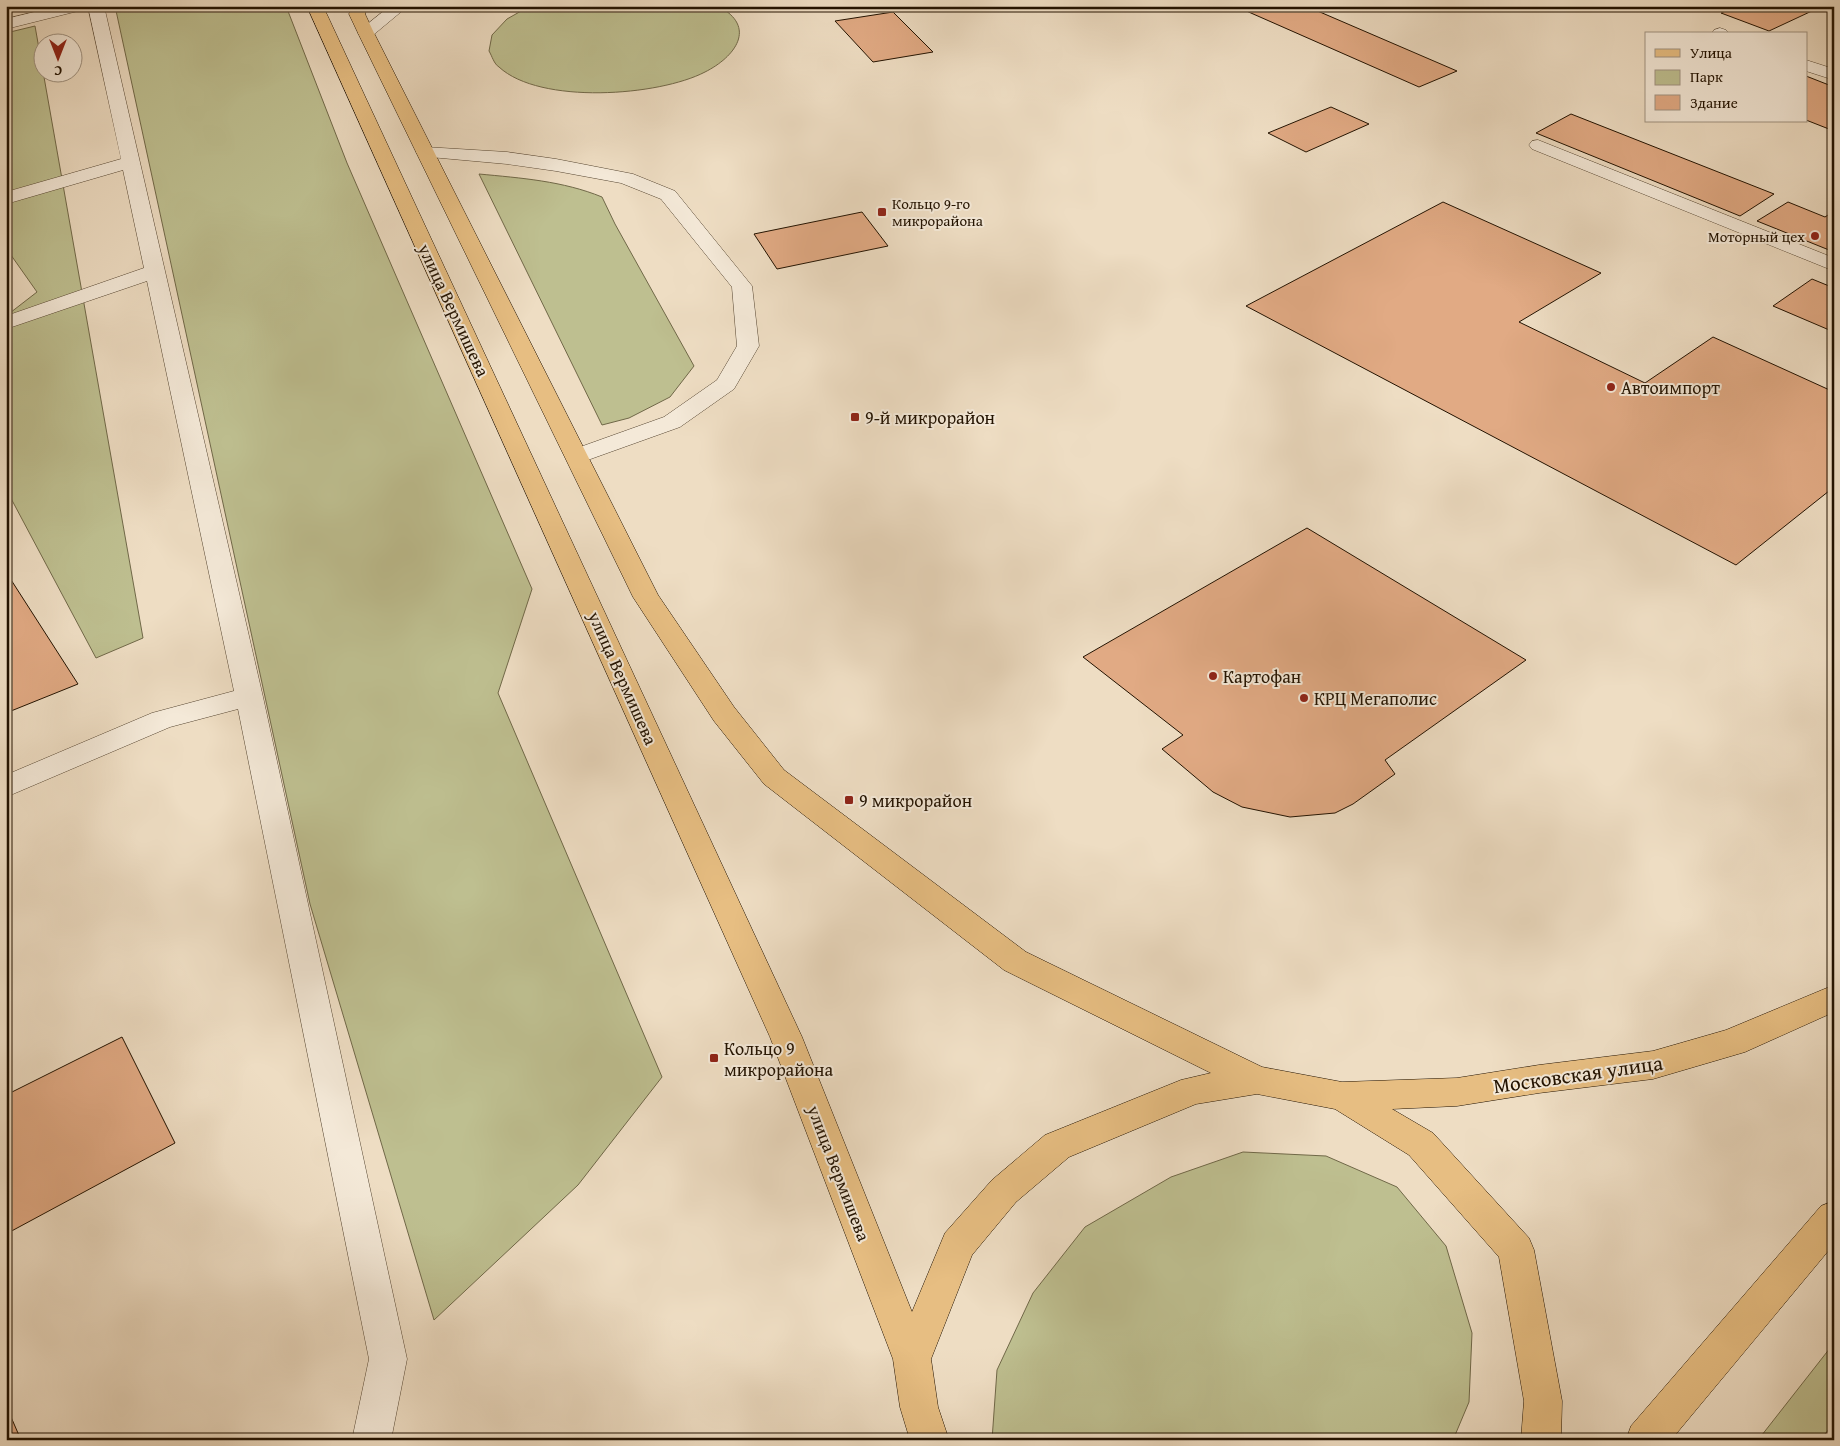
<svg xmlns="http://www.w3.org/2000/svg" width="1840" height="1446" viewBox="0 0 1840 1446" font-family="'Gentium Book Plus',serif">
	<rect width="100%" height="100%" fill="#eeddc3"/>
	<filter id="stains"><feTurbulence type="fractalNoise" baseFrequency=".004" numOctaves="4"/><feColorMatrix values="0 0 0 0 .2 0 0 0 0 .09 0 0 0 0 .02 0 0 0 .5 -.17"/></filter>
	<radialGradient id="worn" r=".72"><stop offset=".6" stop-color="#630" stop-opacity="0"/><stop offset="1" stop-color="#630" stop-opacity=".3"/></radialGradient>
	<!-- green -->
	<path fill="#bebf90" stroke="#706848" d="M115,6H286L347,163L532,589L498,693L662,1077L578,1185L434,1320L310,904Z
		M530,6H718C758,27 735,57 705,72C659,96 540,105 499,67C494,64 492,56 489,51L492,35L507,19Z
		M35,26L143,638L96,658L6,489V316L37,292L6,248V33Z
		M479,174C521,178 563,181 602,197L615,224L694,366L670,397L629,418L602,425Z
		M1243,1152L1326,1156L1397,1187L1446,1246L1472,1333L1469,1402L1453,1440H992L997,1370L1033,1293L1085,1227L1171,1177Z
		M1834,1343V1423L1820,1440H1758Z"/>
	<!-- building -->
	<path fill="#e1aa84" stroke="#221200" d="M1235,6H1306L1457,71L1419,87Z
		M1737,6H1803L1814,10L1769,31L1721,13Z
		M893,12L933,52L873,62L835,21Z
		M1806,76L1834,87V131L1806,120Z
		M1331,107L1369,124L1306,152L1268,133Z
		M1571,114L1774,194L1740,216L1536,133Z
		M1443,202L1601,273L1519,322L1645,383L1713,337L1834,392V487L1736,565L1246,306Z
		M1788,202L1825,217L1834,211V252L1757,221Z
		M862,212L888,246L777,269L754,234Z
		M1812,279L1834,288V332L1773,306Z
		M1307,528L1526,660L1385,760L1395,774L1353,804L1335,813L1290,817L1242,807L1213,792L1162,749L1183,735L1083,657Z
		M6,572L78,684L6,713Z
		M122,1037L175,1143L6,1234V1095Z
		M11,1417L21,1440H6V1420Z"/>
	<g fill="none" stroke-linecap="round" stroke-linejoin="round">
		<!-- minor casing -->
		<g stroke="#554531" stroke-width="1">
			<path id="minor" d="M59,6H88L86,9L6,29V19Z
				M88,6H104L263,697L407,1359L391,1440H352L369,1359L238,709L170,727L6,797V775L152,713L234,691L147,281L6,329V316L144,268L123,170L6,204V192L121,159Z
				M390,6H408L372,36H360L358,33L360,30Z
				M1720,28L1726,30L1729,34L1712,33L1714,30Z
				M1806,60L1834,69V80L1806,71Z
				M1538,140L1834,258V271L1532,149L1529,145L1532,141Z
				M425,147L507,152L556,159L633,174L675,191L752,286L759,346L734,389L680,427L585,461L577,463L569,461L565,456L569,451L664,417L717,380L737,346L732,287L661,199L621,183L556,171L507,164L419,156L416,152L419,148Z"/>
		</g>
		<!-- major casing -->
		<g stroke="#221200" stroke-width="1">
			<path id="major" d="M307,6H323L802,1037L912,1312L945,1233L992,1180L1045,1135L1181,1080L1211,1073L1004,970L764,784L714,721L633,597L358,33L349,14L352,6H368L365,14L374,33L658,595L734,707L784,770L1026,952L1262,1067L1342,1082L1457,1078L1539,1065L1653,1051L1726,1030L1834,985V1012L1745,1052L1653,1079L1539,1093L1457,1106L1392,1109L1433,1133L1529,1238L1534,1250L1562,1401L1561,1440H1521L1524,1401L1499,1257L1409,1155L1335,1109L1257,1094L1196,1104L1069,1157L1016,1202L972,1255L931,1359L938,1407L949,1440H910L900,1407L893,1359L770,1037Z
				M1834,1201V1244L1671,1440H1626L1631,1426L1821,1206Z"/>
		</g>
		<!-- minor -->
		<use href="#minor" fill="#f4e9d8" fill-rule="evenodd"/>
		<!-- major -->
		<use href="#major" fill="#e7be82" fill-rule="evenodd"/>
	</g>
	<!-- markers -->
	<g fill="#8f2418" stroke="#f4e9d8" stroke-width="2">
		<rect x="877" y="207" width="10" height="10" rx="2.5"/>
		<circle cx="1815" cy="236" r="5"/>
		<circle cx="1611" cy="387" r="5"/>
		<rect x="850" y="412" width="10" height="10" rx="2.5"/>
		<circle cx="1213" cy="676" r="5"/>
		<circle cx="1304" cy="698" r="5"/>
		<rect x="844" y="795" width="10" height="10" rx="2.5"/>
		<rect x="709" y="1053" width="10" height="10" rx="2.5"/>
	</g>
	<g text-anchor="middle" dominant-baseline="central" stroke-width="4" stroke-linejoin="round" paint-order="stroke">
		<!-- far-poi labels -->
		<g font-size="15" fill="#221200" stroke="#f4e9d8" text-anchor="start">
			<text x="892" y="203">Кольцо 9-го<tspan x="892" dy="17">микрорайона</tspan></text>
			<text x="1805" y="236" text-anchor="end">Моторный цех</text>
		</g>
		<!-- street labels -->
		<g font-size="18" fill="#221200" stroke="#f4e9d8">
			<text transform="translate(454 310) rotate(65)">улица Вермишева</text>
			<text transform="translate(623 678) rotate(66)">улица Вермишева</text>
			<text transform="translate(839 1173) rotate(69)">улица Вермишева</text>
		</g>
		<!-- poi labels -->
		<g font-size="18" fill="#221200" stroke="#f4e9d8" text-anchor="start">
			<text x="1621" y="387">Автоимпорт</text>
			<text x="865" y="417">9-й микрорайон</text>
			<text x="1223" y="676">Картофан</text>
			<text x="1314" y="698">КРЦ Мегаполис</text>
			<text x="859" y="800">9 микрорайон</text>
			<text x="724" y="1048">Кольцо 9<tspan x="724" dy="21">микрорайона</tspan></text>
		</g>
		<!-- near-street labels -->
		<g font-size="21" fill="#221200" stroke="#f4e9d8">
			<text transform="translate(1578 1074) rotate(-8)">Московская улица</text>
		</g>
	</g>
	<!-- margin -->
	<rect width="1840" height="1446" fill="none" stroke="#eeddc3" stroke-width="25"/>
	<rect x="8" y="8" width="1825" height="1431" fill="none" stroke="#221200" stroke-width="2.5"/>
	<rect x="12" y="12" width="1815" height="1421" fill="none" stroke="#221200"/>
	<!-- legend -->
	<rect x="1645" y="32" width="162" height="90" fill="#f4e9d8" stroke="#a09382"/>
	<rect x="1655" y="49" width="25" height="8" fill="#e7be82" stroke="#a09382"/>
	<text x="1690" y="58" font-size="15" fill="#221200">Улица</text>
	<rect x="1655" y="70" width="25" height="15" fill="#bebf90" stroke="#a09382"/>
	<text x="1690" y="82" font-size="15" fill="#221200">Парк</text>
	<rect x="1655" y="95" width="25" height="15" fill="#e1aa84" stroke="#a09382"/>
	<text x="1690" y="108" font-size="15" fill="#221200">Здание</text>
	<!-- north arrow -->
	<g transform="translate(58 58) rotate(180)"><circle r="24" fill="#f4e9d8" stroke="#a09382"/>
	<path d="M0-4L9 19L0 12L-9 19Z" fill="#8f2418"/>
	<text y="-8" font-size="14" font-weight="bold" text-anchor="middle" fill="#221200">С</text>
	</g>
	<rect width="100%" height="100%" filter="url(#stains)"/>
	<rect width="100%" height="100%" fill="url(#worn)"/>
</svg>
